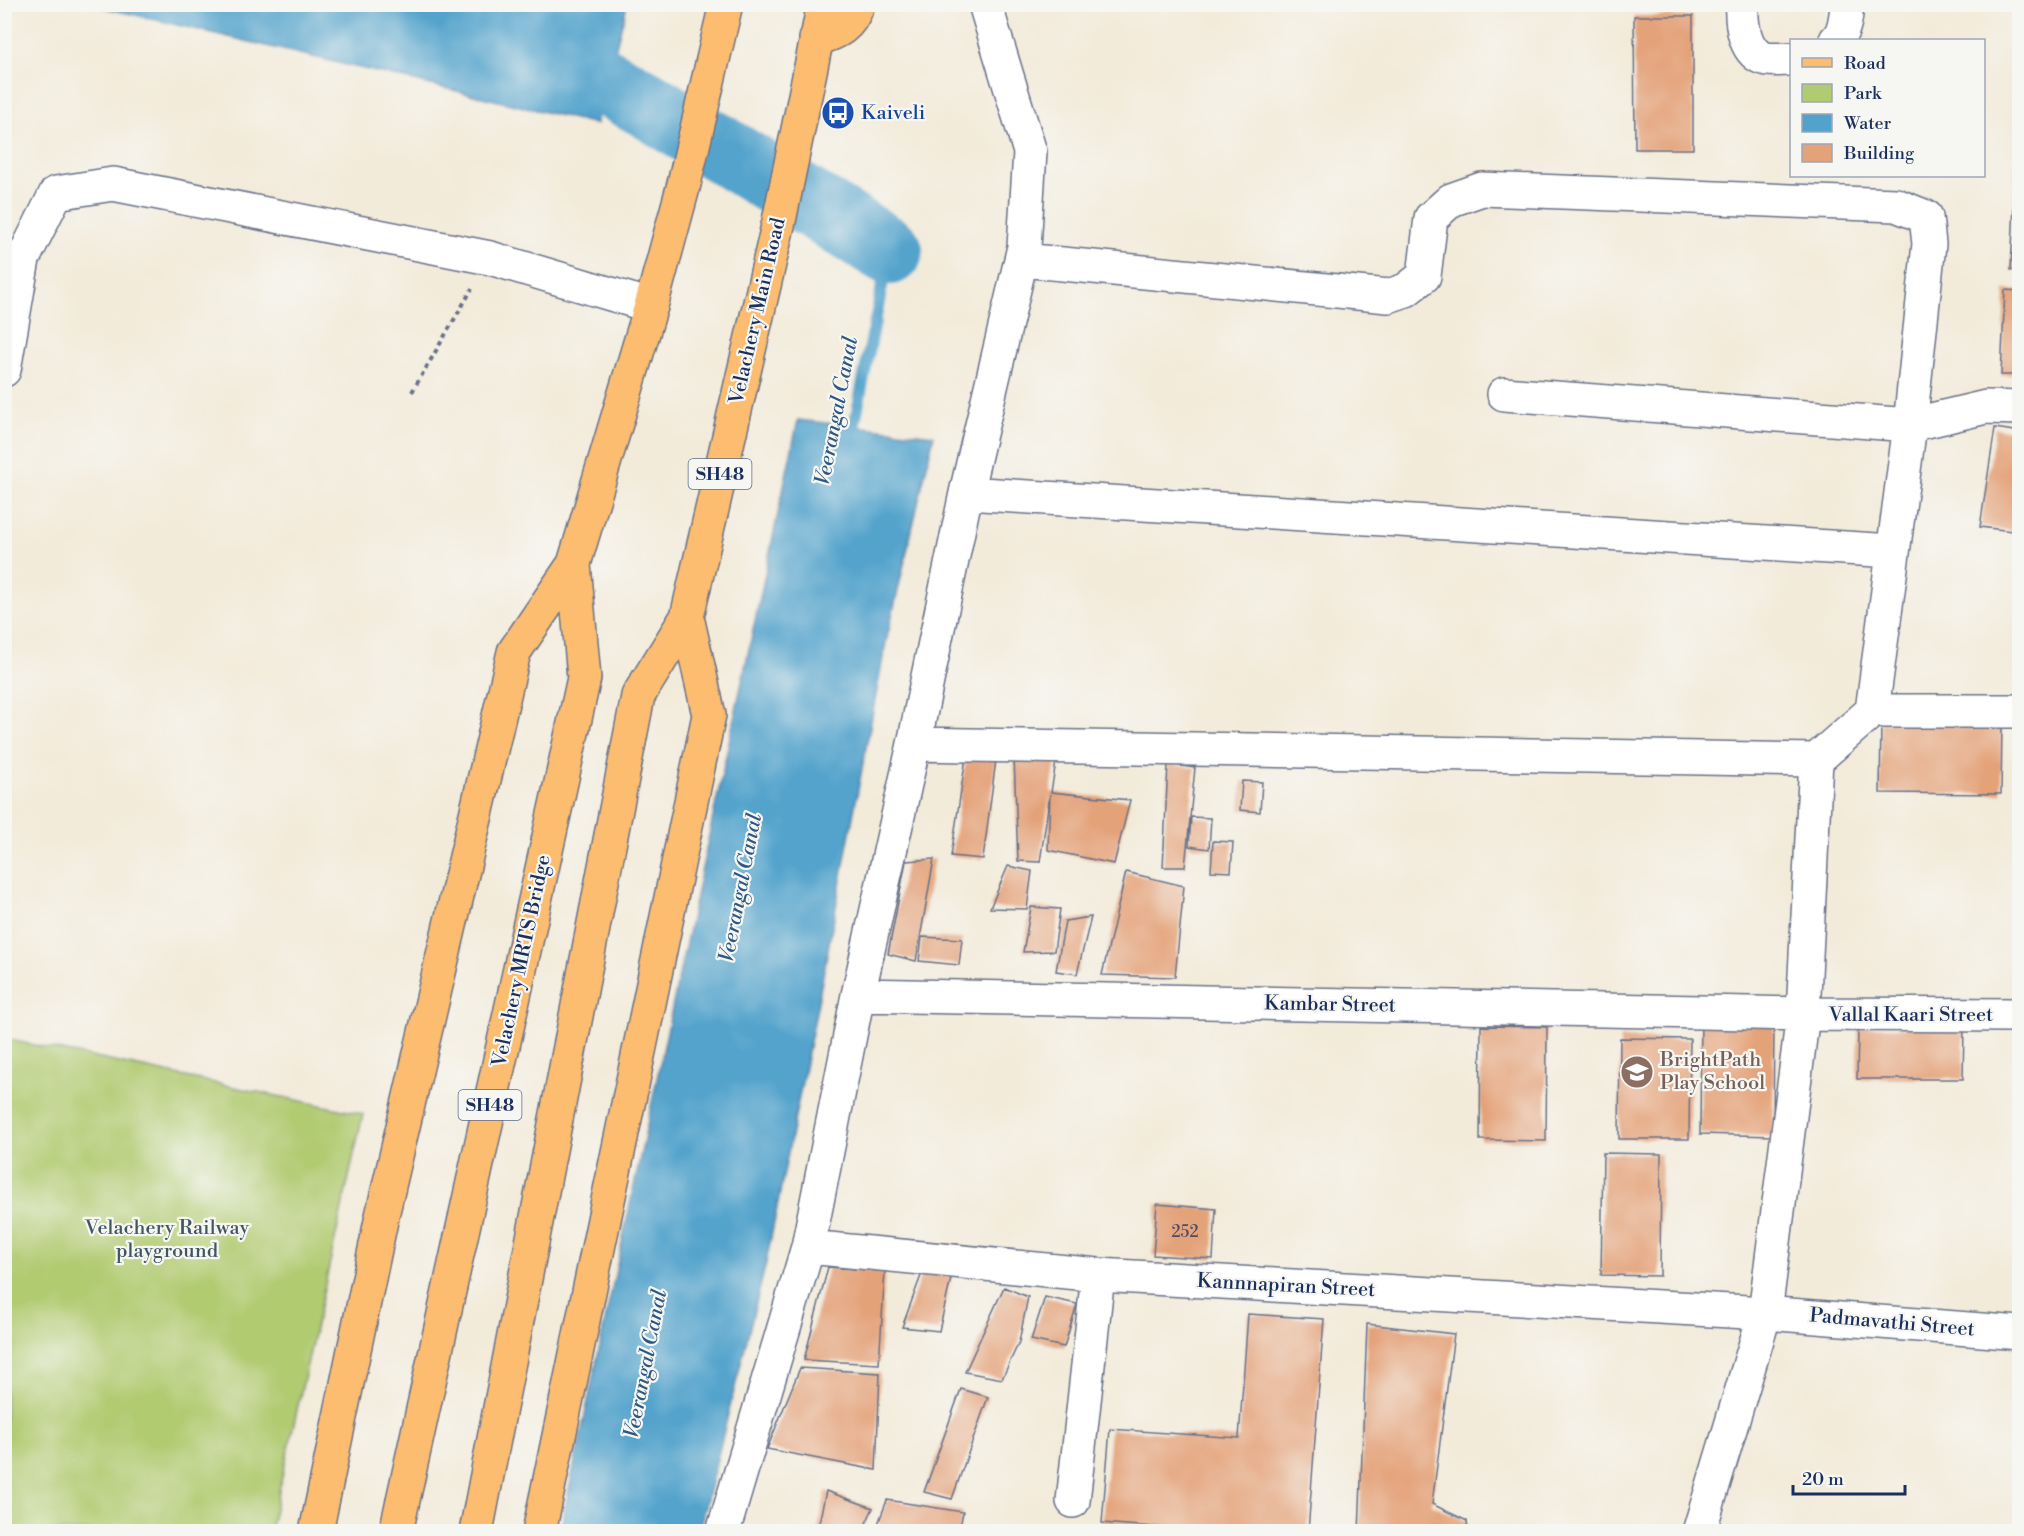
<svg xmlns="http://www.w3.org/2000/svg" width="2024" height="1536" viewBox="0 0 2024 1536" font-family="'Libre Bodoni',serif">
	<rect width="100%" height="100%" fill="#f6f6f2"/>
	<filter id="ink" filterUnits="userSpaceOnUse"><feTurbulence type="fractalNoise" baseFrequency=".0167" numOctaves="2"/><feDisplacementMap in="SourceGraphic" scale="12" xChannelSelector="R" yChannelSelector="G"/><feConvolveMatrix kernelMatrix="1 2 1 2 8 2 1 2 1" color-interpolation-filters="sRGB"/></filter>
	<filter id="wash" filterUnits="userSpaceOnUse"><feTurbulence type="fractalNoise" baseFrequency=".008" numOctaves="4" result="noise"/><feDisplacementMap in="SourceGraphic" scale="24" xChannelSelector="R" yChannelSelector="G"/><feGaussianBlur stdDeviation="1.35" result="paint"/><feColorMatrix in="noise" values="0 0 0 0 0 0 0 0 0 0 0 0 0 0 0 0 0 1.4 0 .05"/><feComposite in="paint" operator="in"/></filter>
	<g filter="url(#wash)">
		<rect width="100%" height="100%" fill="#f3ebda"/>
		<!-- green -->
		<path fill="#b1cb71" stroke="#667d68" stroke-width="1.5" d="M5,1039L363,1114L270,1531H5Z"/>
		<!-- water -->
		<path fill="#52a3cc" stroke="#366995" stroke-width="1.5" d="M93,5L627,4V5L596,124Z
			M798,420L934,435L886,642L818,1002L766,1263L699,1531H560Z"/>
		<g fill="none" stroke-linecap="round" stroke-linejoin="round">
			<!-- stream -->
			<path stroke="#52a3cc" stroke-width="12" d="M851,442L889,251"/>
			<!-- river -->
			<path stroke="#52a3cc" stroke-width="68" d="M462,4L645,103L889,251"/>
		</g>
		<g id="blocks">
			<!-- building -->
			<path fill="#e4a279" d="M1634,16H1693V149H1635Z
				M2016,160H2020V270H2011Z
				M2005,290L2020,291V375H2001Z
				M1995,428L2020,432V532L1980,527Z
				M1881,722L2002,723L2001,794L1880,793Z
				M967,751L997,752L983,859L951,856Z
				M1057,756L1051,792L1130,800L1114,864L1048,850L1050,794L1040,862L1018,861L1014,758Z
				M1168,764L1195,768L1185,867H1163Z
				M1242,781L1262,782L1260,812L1240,810Z
				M1191,817L1211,818L1209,849L1189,846Z
				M1213,841L1233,842L1231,872L1211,871Z
				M934,859L916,961L888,954L906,861Z
				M1008,866L1032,871L1027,909L990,908Z
				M1126,872L1184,886L1175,977L1102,975Z
				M1031,907L1060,909L1054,951L1023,952Z
				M1091,917L1077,974L1056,971L1065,921Z
				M922,937L962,939L959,965L919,961Z
				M1701,1015L1774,1016L1773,1136L1700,1134Z
				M1481,1026L1547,1027L1546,1141L1480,1140Z
				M1858,1027L1964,1028L1963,1079H1857Z
				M1620,1038L1690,1039L1689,1139H1619Z
				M1603,1153L1661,1154L1660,1276L1601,1275Z
				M1157,1204L1216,1209L1213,1259L1153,1255Z
				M828,1267L885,1271L879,1364L804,1360Z
				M922,1273L952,1274L939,1331L902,1327Z
				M1004,1287L1028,1297L1019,1342L1002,1379L965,1372Z
				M1045,1297L1077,1304L1064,1347L1031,1340Z
				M1248,1314L1324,1319L1308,1532H1218L1102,1523L1110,1429L1239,1438Z
				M1367,1324L1454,1334L1432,1504L1467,1521L1468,1532H1359Z
				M800,1368L880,1373L876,1470L767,1449Z
				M961,1389L988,1397L952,1499L924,1492Z
				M826,1491L873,1508L862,1532H817Z
				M887,1500L963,1512L959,1532H875Z"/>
		</g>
	</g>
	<g filter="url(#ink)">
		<use href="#blocks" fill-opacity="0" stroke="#677189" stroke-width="1.5"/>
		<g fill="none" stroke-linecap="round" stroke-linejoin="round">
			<!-- minor casing -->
			<g stroke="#677189" stroke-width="36">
				<path id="minor" d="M1742,4C1741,23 1744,55 1767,59C1774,60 1784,59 1792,59
					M1836,40C1845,32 1846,16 1847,4
					M1022,260L1388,296L1406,290L1424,276L1431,218L1451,200L1482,189L1896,205L1926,217L1929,244L1910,425L1872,711L1816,760L1803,1014L1765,1313L1699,1532
					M4,370L23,259L56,193L113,184L490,258L651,306
					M1504,394L1910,425L1986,407L2020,408
					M966,493L1893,551
					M1872,711H2020
					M914,744L1816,760
					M858,995L1803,1014L2020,1015
					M808,1247L1098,1275L1765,1313L2020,1333
					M1073,1501L1098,1275
					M723,1532L808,1247L858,995L914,744L966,493L1024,247L1030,152L985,4"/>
			</g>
			<!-- major casing -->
			<g stroke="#677189" stroke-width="36">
				<path id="major" d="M816,39C838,33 850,27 858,4
					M316,1532L382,1216L514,652L574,564L651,306L684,184L726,4
					M396,1532L584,678L574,564
					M476,1532L638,696L687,617L779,221L824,4
					M539,1532L709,715L687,617"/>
			</g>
			<!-- path -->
			<path stroke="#677189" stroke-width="4" stroke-dasharray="4.5 4.5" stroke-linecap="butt" d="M412,392L472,289"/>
			<!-- minor -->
			<use href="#minor" stroke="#fff" stroke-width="33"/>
			<!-- major -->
			<use href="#major" stroke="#fcbd6f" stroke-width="33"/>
		</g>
	</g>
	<!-- icons -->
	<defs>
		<g id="bus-disc" transform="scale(1.725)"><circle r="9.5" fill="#1a4fb4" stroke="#f6f6f2"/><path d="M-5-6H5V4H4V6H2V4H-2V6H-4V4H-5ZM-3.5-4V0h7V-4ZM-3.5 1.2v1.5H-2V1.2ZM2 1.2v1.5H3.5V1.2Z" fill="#fff"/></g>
		<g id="school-disc" transform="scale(1.725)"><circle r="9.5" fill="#8d6e63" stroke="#f6f6f2"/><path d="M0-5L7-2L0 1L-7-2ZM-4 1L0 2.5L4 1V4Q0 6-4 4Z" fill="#fff"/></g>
	</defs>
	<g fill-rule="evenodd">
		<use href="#bus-disc" x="838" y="113"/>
		<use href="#school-disc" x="1637" y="1072"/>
	</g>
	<g text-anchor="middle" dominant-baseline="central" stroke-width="4.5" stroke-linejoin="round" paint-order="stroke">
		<!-- number labels -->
		<g font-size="16" fill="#4d4c65">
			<text x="1185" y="1232">252</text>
		</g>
		<!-- shield labels -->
		<g fill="#f6f6f2" stroke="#5d6b8a" stroke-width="1.5">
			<rect x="688.5" y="459" width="63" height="30" rx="4.5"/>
			<rect x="458.5" y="1090" width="63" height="30" rx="4.5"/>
		</g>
		<g font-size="18" font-weight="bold" fill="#1b2f5e">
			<text x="720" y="474">SH48</text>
			<text x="490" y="1105">SH48</text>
		</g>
		<!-- transit labels -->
		<g font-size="20" fill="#164399" stroke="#f6f6f2" text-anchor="start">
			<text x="861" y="113">Kaiveli</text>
		</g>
		<!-- street labels -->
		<g font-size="20" fill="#1b2f5e" stroke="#f6f6f2">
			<text transform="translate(758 311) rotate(-77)">Velachery Main Road</text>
			<text transform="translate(522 961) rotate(-78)">Velachery MRTS Bridge</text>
			<text transform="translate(1330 1005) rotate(1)">Kambar Street</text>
			<text x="1911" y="1015">Vallal Kaari Street</text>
			<text transform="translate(1286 1286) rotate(3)">Kannnapiran Street</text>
			<text transform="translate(1892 1323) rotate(5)">Padmavathi Street</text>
		</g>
		<!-- education labels -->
		<g font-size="20" fill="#785e54" stroke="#f6f6f2" text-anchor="start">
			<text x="1660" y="1060">BrightPath<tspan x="1660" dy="23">Play School</tspan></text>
		</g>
		<!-- park labels -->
		<g font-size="20" fill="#405663" stroke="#f6f6f2">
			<text x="167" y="1228">Velachery Railway<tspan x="167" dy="23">playground</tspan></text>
		</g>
		<!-- water labels -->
		<g font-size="21" font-style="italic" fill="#2e5884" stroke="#f6f6f2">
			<text transform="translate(837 411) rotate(-79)">Veerangal Canal</text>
			<text transform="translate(741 888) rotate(-79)">Veerangal Canal</text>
			<text transform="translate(646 1364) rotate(-79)">Veerangal Canal</text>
		</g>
	</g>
	<!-- margin -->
	<rect width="2024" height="1536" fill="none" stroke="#f6f6f2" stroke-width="24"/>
	<!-- legend -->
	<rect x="1790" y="39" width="195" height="138" fill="#f6f6f2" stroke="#9ea6b7" stroke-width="1.5"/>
	<rect x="1802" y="58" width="30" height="9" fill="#fcbd6f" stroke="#9ea6b7" stroke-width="1.5"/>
	<text x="1844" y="69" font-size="18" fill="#1b2f5e">Road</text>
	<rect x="1802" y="84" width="30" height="18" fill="#b1cb71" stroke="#9ea6b7" stroke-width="1.5"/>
	<text x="1844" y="99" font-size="18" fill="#1b2f5e">Park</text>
	<rect x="1802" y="114" width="30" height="18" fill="#52a3cc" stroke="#9ea6b7" stroke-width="1.5"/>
	<text x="1844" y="129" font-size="18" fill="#1b2f5e">Water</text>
	<rect x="1802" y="144" width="30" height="18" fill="#e4a279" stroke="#9ea6b7" stroke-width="1.5"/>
	<text x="1844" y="159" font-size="18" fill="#1b2f5e">Building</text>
	<!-- scale -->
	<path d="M1793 1485v9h112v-9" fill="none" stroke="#1b2f5e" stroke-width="3"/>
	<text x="1802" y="1485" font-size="18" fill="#1b2f5e" stroke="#f6f6f2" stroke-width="4.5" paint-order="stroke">20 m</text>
</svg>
